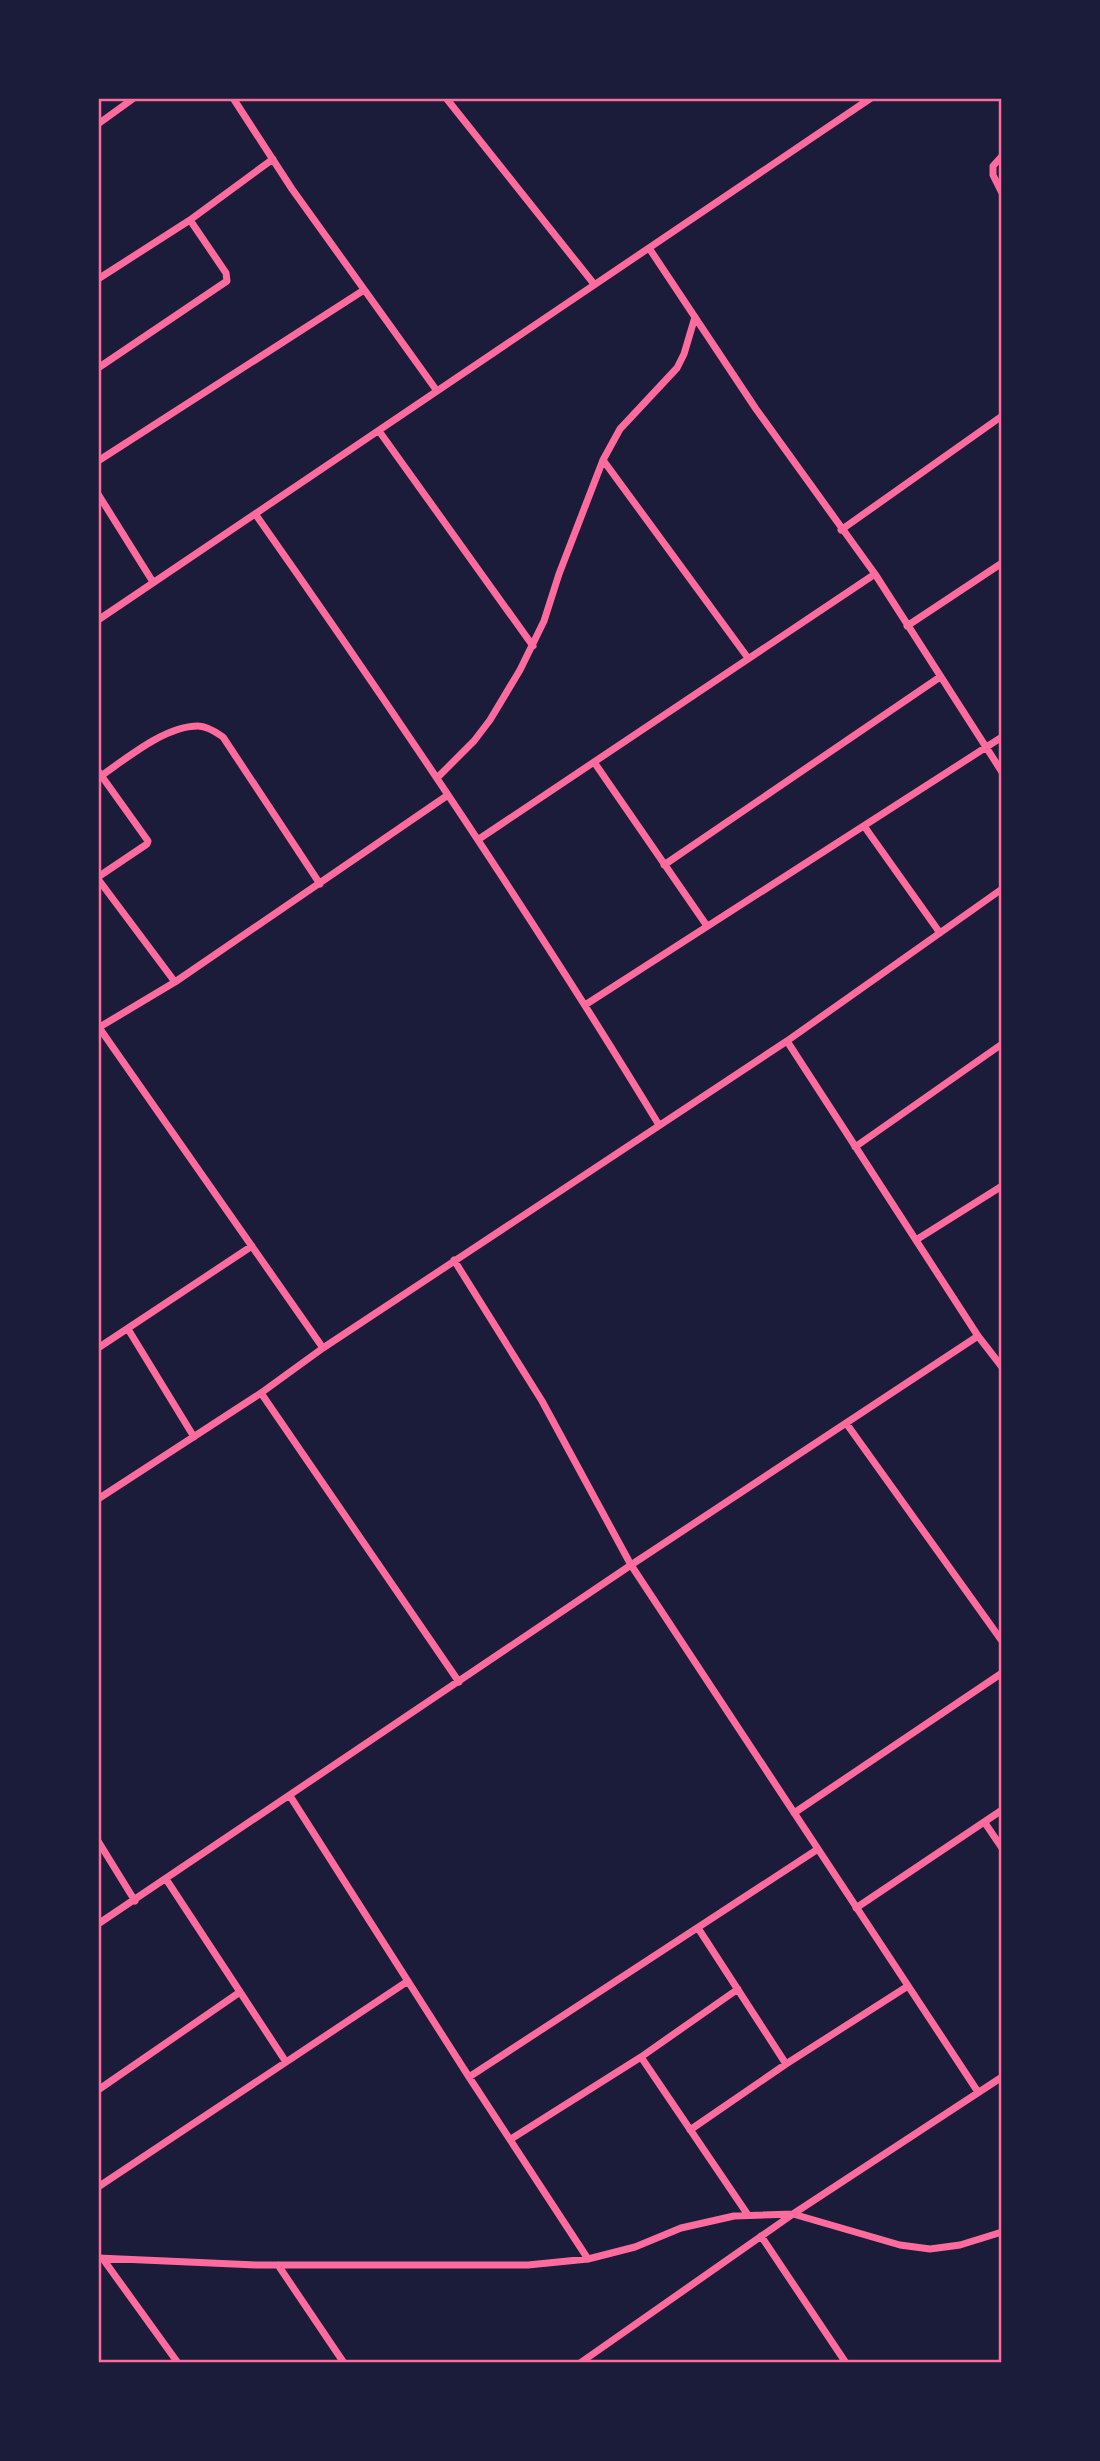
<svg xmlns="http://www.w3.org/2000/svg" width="1100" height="2461" viewBox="0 0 1100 2461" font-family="'Source Sans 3',sans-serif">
	<rect width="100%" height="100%" fill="#1b1b3a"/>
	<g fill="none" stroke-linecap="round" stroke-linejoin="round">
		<!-- minor -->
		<path stroke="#ff6b9d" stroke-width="7" d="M233,98L292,189L437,391
			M446,98L594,284
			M98,124L134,98
			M1002,156L993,166V175L1002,193
			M649,248L756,409L875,574L1002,772
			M98,279L190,220L273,159
			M98,368L227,281L226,273L190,220
			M379,431L533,646
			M603,460L748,658
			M98,461L364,290
			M98,494L153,582
			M256,515C396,714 532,916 659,1125
			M841,530L1002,416
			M98,620L871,98
			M907,626L1002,563
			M594,762L707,926
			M98,771L148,841L147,844L98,877
			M101,776C127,758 165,726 198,726C207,726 216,732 223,737L320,884
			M437,778L474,741L490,720L520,670L544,621L559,574L603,460L620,429L677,368L684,354L695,317
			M864,826L940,933
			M479,839L875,574
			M664,865L940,677
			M98,879L175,982
			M585,1005L1002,737
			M98,1026L323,1348
			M98,1028L175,982L448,795
			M787,1041L978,1336L1002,1367
			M855,1147L1002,1044
			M916,1240L1002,1186
			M454,1260L542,1401L631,1565L978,2092
			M128,1329L194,1437
			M98,1348L252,1246
			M261,1393L459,1682
			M846,1423L1002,1641
			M98,1499L261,1393L323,1348L787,1041L1002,889
			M290,1796L469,2077L588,2259
			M794,1813L1002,1673
			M985,1823L1002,1848
			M98,1841L135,1901
			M166,1879L286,2062
			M856,1908L1002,1810
			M98,1924L631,1565L978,1336
			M698,1928L786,2064
			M641,2057L748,2215
			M469,2077L818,1849
			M98,2090L240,1992
			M690,2130L786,2064L908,1986
			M511,2139L641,2057L738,1989
			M98,2187L408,1981
			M761,2236L846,2363
			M98,2258L256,2265H528L588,2259L635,2247L681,2228L734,2216L793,2214L900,2245L930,2249L960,2245L1002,2232
			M103,2259L178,2363
			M278,2265L344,2363
			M580,2363L793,2214L1002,2077"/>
	</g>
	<!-- border -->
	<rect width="1100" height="2461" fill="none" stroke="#1b1b3a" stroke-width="200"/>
	<rect x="100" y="100" width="900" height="2261" fill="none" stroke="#ff6b9d" stroke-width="2.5"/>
</svg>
